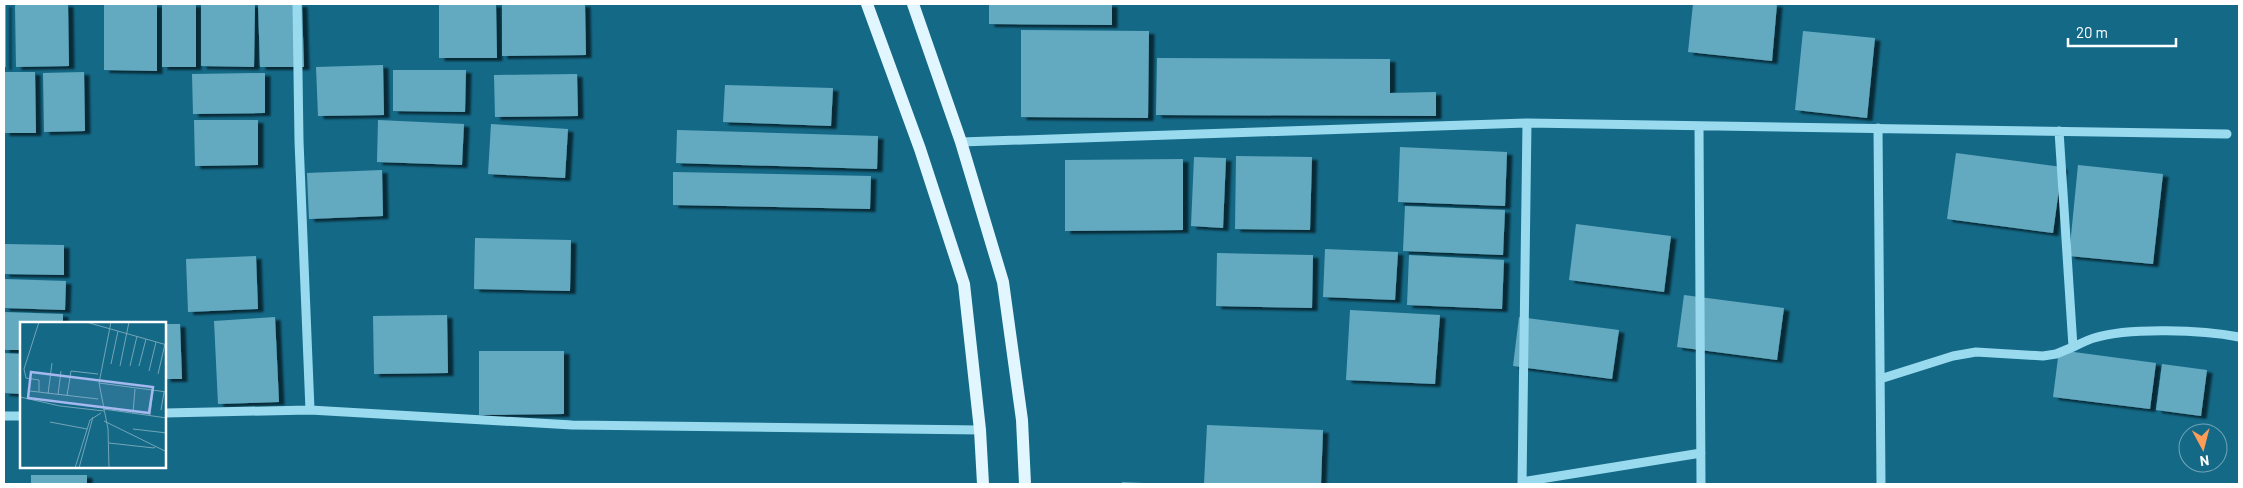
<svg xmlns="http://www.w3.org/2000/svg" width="2243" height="488" viewBox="0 0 2243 488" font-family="Barlow,sans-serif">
	<defs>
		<filter id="shadow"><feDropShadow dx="5.5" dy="3" stdDeviation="1" flood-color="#0009"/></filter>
	</defs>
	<rect width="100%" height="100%" fill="#146987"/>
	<!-- building -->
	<path fill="#64aac1" filter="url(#shadow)" d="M4,4H6V67H4Z
		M15,4H68L69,66L16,67Z
		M104,4H157V71L104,70Z
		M162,4H196V67H162Z
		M201,4H255L254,67L201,66Z
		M258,4H302L304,67H260Z
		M439,4H496L497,58H439Z
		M502,4H585L586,55L502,56Z
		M989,4H1112V25L989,24Z
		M1693,4H1777L1772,61L1688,52Z
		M1021,30L1149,31L1148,118L1021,117Z
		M1803,31L1875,38L1867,118L1795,110Z
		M1157,58L1390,59V93L1436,92V116L1156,115Z
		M383,65L384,115L318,116L316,67Z
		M393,70H466L465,112L393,111Z
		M4,72H35L36,133H4Z
		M84,72L85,131L44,132L43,73Z
		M265,73V113L193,114L192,74Z
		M577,74L578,116L495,117L494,75Z
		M725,85L833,88L831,126L723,122Z
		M194,120H258V165L195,166Z
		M378,120L464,124L462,165L377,162Z
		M491,124L568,129L565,178L488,174Z
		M677,130L878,136L877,169L676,163Z
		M1400,147L1507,152L1505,206L1398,202Z
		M1956,153L2062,167L2053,233L1947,219Z
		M1236,156L1312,157L1310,230L1235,229Z
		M1194,157L1226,158L1223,228L1191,226Z
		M1183,159V230L1065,231V160Z
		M2078,165L2163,174L2153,264L2069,256Z
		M382,170L383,216L309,219L307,173Z
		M673,172L871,176L870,209L673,205Z
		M1405,206L1505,210L1503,255L1403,251Z
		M1576,224L1671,236L1664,292L1569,280Z
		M475,238L571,240L570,291L474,289Z
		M4,244L64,245V275L4,274Z
		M1325,249L1398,252L1395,300L1323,297Z
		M1217,253L1313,255L1312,308L1216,306Z
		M1409,255L1504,260L1502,309L1407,305Z
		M256,256L258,309L188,312L186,259Z
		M4,279L66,281L65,310L4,308Z
		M1684,295L1784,308L1777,360L1677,347Z
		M1350,310L1440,315L1435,384L1346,380Z
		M4,312L63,314V323H21V350H4Z
		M447,315L448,373L374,374L373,316Z
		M275,317L279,402L218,404L214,321Z
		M1519,317L1619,330L1612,379L1513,366Z
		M165,324H180L182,379H165Z
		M2059,350L2156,363L2150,409L2053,397Z
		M479,351H564V414L479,415Z
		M4,353L21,354V394L4,393Z
		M2162,364L2207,370L2201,416L2156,410Z
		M1207,425L1323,430L1321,484H1204Z
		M31,475H87V484H31Z
		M1122,482L1144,483V484H1122Z"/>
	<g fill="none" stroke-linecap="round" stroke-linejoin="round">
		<!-- minor -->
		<path stroke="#99daef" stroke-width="9" d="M297,4L299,141L310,410
			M1699,126L1701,484
			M1878,128L1881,484
			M2059,131L2073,347C2080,344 2087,340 2094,338C2129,327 2203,330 2239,337
			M961,142L1527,123L2227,134
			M1880,379L1953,356L1976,352L2043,356L2056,354L2073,347
			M165,413L310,410L572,425L980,430
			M4,416H21
			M1522,482L1701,453
			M1522,484L1527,123"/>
		<!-- major -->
		<path stroke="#e1f6ff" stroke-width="12" d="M867,4L920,149L964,284L980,430L983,484
			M913,4L961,142L1003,282L1022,420L1025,484"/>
	</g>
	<!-- overview -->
	<g transform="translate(20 322)">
		<rect width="146" height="146" fill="#146987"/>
		<path fill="none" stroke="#72a5b7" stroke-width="1" d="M66,0L147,23M91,42L98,9M100,44L109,0M110,44L117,14M119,44L126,17M129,49L136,20M138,52L145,22M79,61L147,70M10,69L78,77M19,70V58L6,56L4,47L19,0M28,72L32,41M38,73L41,49M47,74L51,49L78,52M0,75L40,84L84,89M83,87L147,96M141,88L144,70M113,91L115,67M130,93L133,69M84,99L147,130M30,100L67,107M113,107L147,111M89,121L134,126L136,124M55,146L70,98L81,91M59,146L73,95M89,146L88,107L79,61L91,0"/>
		<path fill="#a5b8ef" fill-opacity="0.15" stroke="#a5b8ef" stroke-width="2.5" d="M11,50L133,65L129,91L8,76Z"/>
		<rect width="146" height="146" fill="none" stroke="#fff" stroke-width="2.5"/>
	</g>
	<!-- border -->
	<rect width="2243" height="488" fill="none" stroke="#ffffff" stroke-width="10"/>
	<!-- north arrow -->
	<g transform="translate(2203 448) rotate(173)"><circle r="24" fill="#146987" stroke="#72a5b7"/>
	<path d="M0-4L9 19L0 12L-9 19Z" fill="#ff9c57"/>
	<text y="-8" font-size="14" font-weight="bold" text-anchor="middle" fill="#ffffff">N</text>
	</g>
	<!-- scale -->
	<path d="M2068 38v8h108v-8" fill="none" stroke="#ffffff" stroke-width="2.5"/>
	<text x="2076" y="38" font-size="15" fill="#ffffff" stroke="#146987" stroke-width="4" paint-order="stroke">20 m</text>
</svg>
